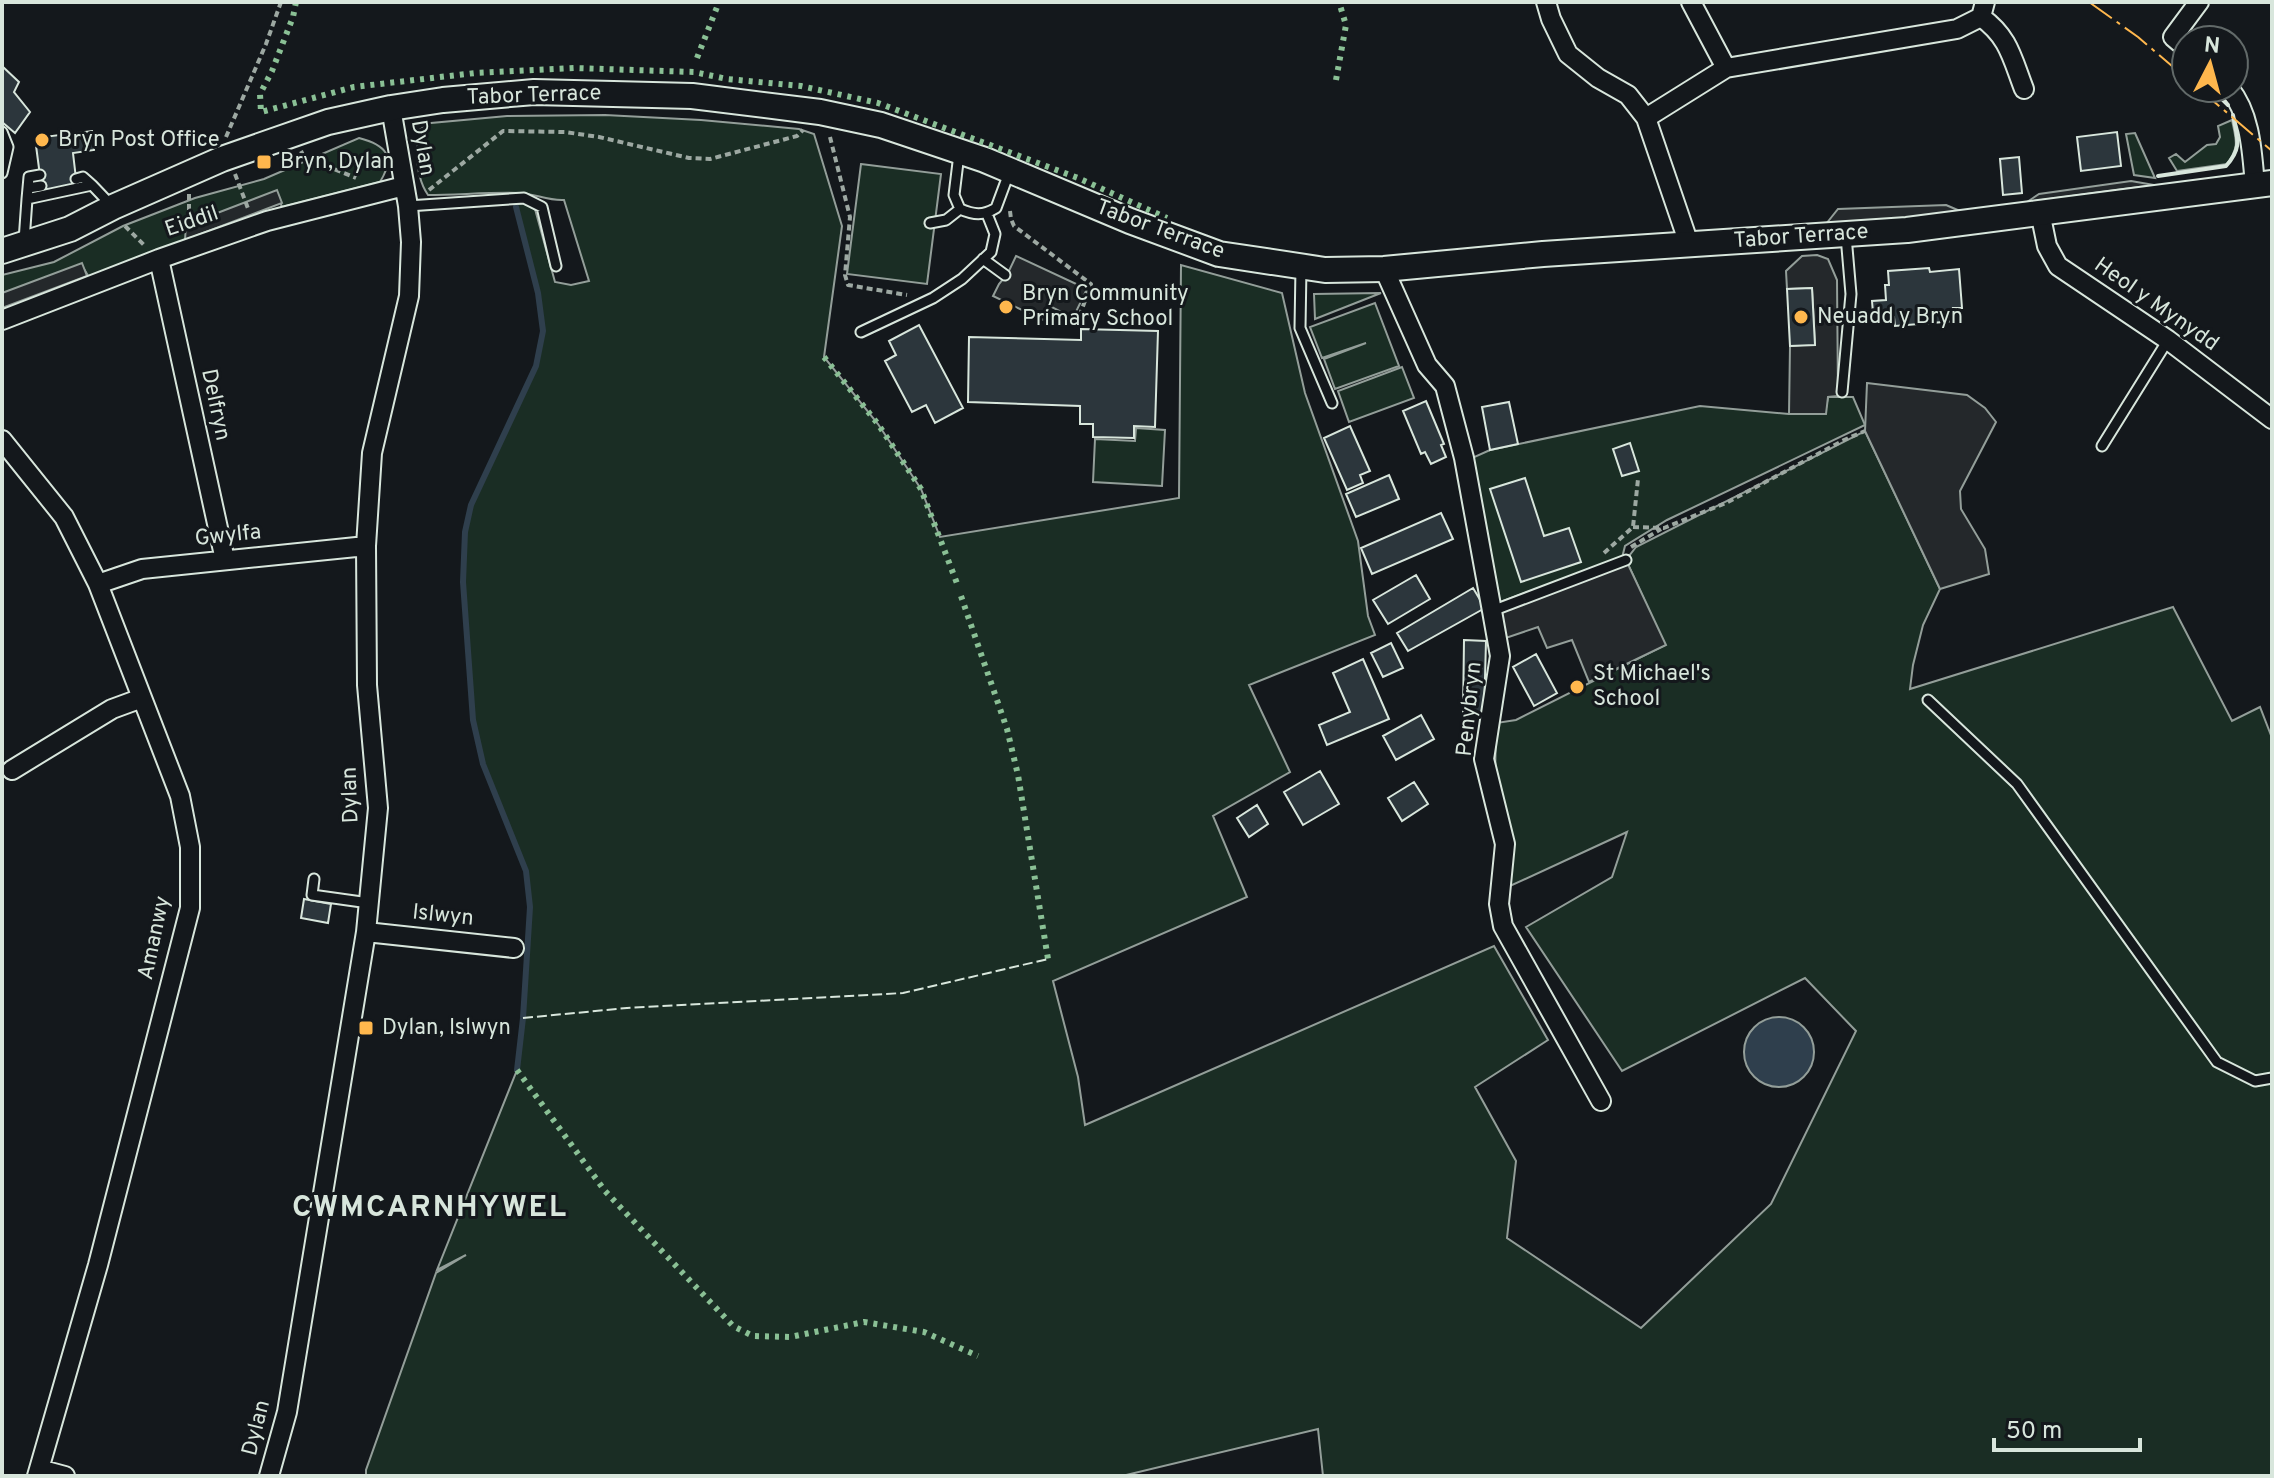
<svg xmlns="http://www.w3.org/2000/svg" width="2274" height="1478" viewBox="0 0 2274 1478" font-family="Overpass,sans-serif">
	<rect width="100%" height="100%" fill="#14181c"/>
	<!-- green -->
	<path fill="#1a2d24" stroke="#939e99" stroke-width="2" d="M605,115L701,120L799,129L814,134L842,226L824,357L878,424L921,489L940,537L1179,498L1181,265L1282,293L1305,393L1358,541L1368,616L1375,635L1249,685L1290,772L1213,816L1247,897L1053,981L1078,1077L1085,1125L1494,946L1548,1040L1475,1087L1516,1161L1507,1238L1641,1328L1771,1204L1856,1031L1805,978L1622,1071L1526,927L1612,877L1627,832L1510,886V827L1495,784L1496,723L1516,720L1665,645L1626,560L1636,547L1865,431L1940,589L1923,625L1913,665L1910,689L2173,607L2232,721L2260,707L2272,738V1476H1323L1318,1429L1122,1476H366V1470L436,1273L466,1255L437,1270L517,1070L523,1018L530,907L526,871L483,764L473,720L463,582L465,532L471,505L536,366L543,331L538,293L516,204L524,203L535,209L555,282L571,285L589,281L564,200C548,201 536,194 520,193C489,192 458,195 428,195C416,178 416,151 419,130L431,123L507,116Z
		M2232,120C2236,140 2240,146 2227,164L2177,171L2169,158L2176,154L2185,162L2207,145L2216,144L2220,137L2218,126Z
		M2135,133L2155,178L2134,175L2126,134Z
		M359,138C386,145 396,156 380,182L282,207L277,195L187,227L194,242L90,279L84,269L2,298V275L54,262L123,226L195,198L264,179Z
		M861,164L941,174L927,284L847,274Z
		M1381,293L1315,319L1314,294Z
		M1375,303L1399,366L1335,389L1324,359L1366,343L1322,358L1310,327Z
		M1402,367L1414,398L1349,422L1338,391Z
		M1828,397H1853L1865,425L1667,520L1625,546L1622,558L1500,602L1472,458L1490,450L1700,406L1789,414H1825Z
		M1136,428L1165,430L1162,486L1093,482L1095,439L1135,441Z"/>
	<!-- parking -->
	<path fill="#24282b" stroke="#939e99" stroke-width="2" d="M2131,181L2154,185L2027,202L2039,194Z
		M277,190L282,203L185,240L186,225Z
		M1946,205L1967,214L1826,224L1838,209Z
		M1817,255L1828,259L1837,280L1838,396L1828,397L1826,414H1789L1790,346L1815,344L1812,288L1787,289L1786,271L1802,256Z
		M1016,256L1087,289L1073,318L1050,306L1043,320L993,296L999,284L1008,273Z
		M82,263L87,276L2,308V293Z
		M1867,383L1967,395L1985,408L1996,422L1960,491L1961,509L1985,549L1989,574L1940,589L1865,431Z
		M1626,560L1666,645L1589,682L1572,640L1547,648L1538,627L1497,641L1492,611Z"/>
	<!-- water -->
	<path fill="#2f3f4d" stroke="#939e99" stroke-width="2" d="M1744 1052a35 35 0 1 1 70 0a35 35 0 1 1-70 0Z"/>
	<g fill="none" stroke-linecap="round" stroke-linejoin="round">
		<!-- stream -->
		<path stroke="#2f3f4d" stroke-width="6" d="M516,207L538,293L543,331L536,366L471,505L465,532L463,582L473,720L483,764L526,871L530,907L523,1018L517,1070"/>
	</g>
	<!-- building -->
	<path fill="#2c363c" stroke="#d8e6dc" stroke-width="2" d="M2,66L19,82L14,92L30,112L15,133L2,122Z
		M92,131L94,150L73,153L77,187L42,191L35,138Z
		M2117,132L2121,166L2081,171L2077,137Z
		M2019,157L2022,193L2003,195L2000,159Z
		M1929,268L1930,272L1959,269L1962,308H1953L1955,321L1895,326L1894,317L1886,318V312L1873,313L1872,301L1886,300L1885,285H1889L1888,271Z
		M1812,288L1815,345L1790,346L1787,289Z
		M919,325L963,408L935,423L926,405L912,412L885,361L896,355L889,341Z
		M1081,329L1158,331L1155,427L1134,426V438L1093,437V424H1080V406L968,402L969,337L1081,340Z
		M1426,401L1444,444L1441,445L1446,457L1431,464L1425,452L1421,454L1403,411Z
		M1509,402L1518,444L1490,450L1482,407Z
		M1350,426L1370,471L1360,475L1363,483L1347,490L1324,438Z
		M1630,443L1639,471L1622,476L1613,449Z
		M1389,475L1399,499L1356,517L1346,494Z
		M1525,478L1544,536L1569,528L1581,562L1521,582L1490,489Z
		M1441,513L1453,539L1372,574L1361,548Z
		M1416,575L1430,599L1388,624L1373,600Z
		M1473,588L1485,608L1408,651L1397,633Z
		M1464,640L1486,641L1484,715L1463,714Z
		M1391,643L1403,668L1383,677L1371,653Z
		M1536,654L1557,693L1534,706L1513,667Z
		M1363,659L1389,719L1327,745L1319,725L1350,712L1333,673Z
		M1421,715L1434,739L1396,760L1383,736Z
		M1320,771L1339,804L1303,825L1284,792Z
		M1414,782L1428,804L1402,821L1388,798Z
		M1257,805L1268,824L1249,837L1237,818Z
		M304,899L331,904L328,923L301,918Z"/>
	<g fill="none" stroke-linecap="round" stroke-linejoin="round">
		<!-- service casing -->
		<g stroke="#d8e6dc" stroke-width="13">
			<path id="service" d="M2,132L8,147L2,173
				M959,154L954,195L960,209C974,215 983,216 996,208L1009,173
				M76,179L83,177L92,185
				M28,188L29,177L40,175
				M27,199L28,188L41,186
				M408,206L524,198L542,207L556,266
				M930,223L946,220L960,209
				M24,241L27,199L92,185L111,205
				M983,259L1005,275
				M1301,268L1300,328L1332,403
				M861,332L933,298L962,279L991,252L995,234L987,214
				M1842,392L1851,294L1846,236
				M2102,446L2168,340
				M1492,611L1626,560
				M1928,700L2017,784L2217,1062L2255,1081L2272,1078
				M314,879L312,895L369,903"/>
		</g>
		<!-- minor casing -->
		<g stroke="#d8e6dc" stroke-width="22">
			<path id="minor" d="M1546,2L1551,19L1568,54L1598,78L1628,95L1646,118L1689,244
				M1691,2L1726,68
				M1981,17C2009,37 2012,58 2024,89
				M2186,48L2173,37L2199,2
				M2229,88C2251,115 2252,152 2255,186
				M1646,118L1726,68L1957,29L1981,17L1985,2
				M2040,212L2047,246L2058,266L2168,340L2272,419
				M159,259L225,560
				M1384,269L1427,365L1445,386L1464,458L1492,611L1500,656L1484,759L1505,844L1499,904L1503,926L1601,1101
				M2,320L159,259L267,221L404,186
				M2,440L64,517L98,584L180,796L190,847V908L98,1265L37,1476
				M98,584L142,569L366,546
				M12,770L112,709L142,698
				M366,932L514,948
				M39,1469L65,1476
				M269,1476L287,1412L366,932L378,808L367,685L366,546L372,453L409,296L411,242L408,206L391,108"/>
		</g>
		<!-- secondary casing -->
		<g stroke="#d8e6dc" stroke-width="28">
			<path id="secondary" d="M2,251L70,229L113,207L222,159L328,122L391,108L443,100L534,92L692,96L820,112L881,125L985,160L1130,221L1219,254L1325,270L1384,269L1543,254L1907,230L2272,183"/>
		</g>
		<!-- path -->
		<path stroke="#9da8a2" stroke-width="4" stroke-dasharray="6 4" stroke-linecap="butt" d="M226,137L266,44L281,2
			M830,137L850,217L845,275L848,285L907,295
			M301,151L304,157L356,178
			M235,174L249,211
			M429,190L503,131L565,132L599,137L689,158L710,159L797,136L803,130
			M189,194V224L192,228
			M1010,211L1011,219L1014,226L1091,284L1077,323
			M125,226L144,245
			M1633,527L1664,528L1726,503L1844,440L1865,431
			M1631,547L1661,529
			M1604,553L1633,527L1638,479"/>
		<!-- service -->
		<use href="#service" stroke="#14181c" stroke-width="9"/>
		<!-- minor -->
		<use href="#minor" stroke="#14181c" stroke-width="18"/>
		<!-- secondary -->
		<use href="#secondary" stroke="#14181c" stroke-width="24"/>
		<!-- hedge -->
		<path stroke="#8ac095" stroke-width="6" stroke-dasharray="4 6" stroke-linecap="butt" d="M296,2L293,17L272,71L260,94L261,112L354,87L475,73L575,68L694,72L727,79L801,86L878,103L1078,178L1167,218
			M697,58L719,2
			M1336,80L1346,25L1339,2
			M824,357L878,424L921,489L958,586
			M961,596L1007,729L1018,775L1048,959
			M517,1070L605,1191L733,1326L753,1336L790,1337L864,1322L924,1332L978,1356"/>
		<!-- fence -->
		<path stroke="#d8e6dc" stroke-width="2" stroke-dasharray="10 4" stroke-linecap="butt" d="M523,1018L627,1008L903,993L1048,959"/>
		<!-- wall -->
		<path stroke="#d8e6dc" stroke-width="4" d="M2219,96L2228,105
			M2158,176L2226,166C2243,147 2237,138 2233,115"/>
		<!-- power -->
		<path stroke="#ffb74d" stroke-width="2" stroke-dasharray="28 6 4 6" stroke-linecap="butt" d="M2089,2L2138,37L2186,78
			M2198,88L2272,151"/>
	</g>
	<!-- markers -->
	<g fill="#ffb74d" stroke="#14181c" stroke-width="3">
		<circle cx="42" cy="140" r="8"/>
		<rect x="256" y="154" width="16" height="16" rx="4"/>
		<circle cx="1006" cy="307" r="8"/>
		<circle cx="1801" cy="317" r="8"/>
		<circle cx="1577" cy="687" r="8"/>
		<rect x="358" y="1020" width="16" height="16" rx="4"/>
	</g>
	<g text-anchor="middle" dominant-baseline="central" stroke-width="6" stroke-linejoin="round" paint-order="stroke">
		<!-- street labels -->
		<g font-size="22" fill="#d8e6dc" stroke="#14181c">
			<text transform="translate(534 96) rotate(-2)">Tabor Terrace</text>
			<text transform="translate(422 148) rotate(80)">Dylan</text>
			<text transform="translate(192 222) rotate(-19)">Eiddil</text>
			<text transform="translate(1160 230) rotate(20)">Tabor Terrace</text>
			<text transform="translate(1801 237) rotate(-4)">Tabor Terrace</text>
			<text transform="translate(2156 305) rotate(35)">Heol y Mynydd</text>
			<text transform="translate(215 405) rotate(78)">Delfryn</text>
			<text transform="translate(228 536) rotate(-6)">Gwylfa</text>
			<text transform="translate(1470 709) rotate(-84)">Penybryn</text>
			<text transform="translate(351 795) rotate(-92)">Dylan</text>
			<text transform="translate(443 916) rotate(6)">Islwyn</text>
			<text transform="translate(155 938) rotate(-78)">Amanwy</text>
			<text transform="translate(257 1428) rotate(-76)">Dylan</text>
		</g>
		<!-- poi labels -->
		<g font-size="22" fill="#d8e6dc" stroke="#14181c" text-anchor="start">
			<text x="58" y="140">Bryn Post Office</text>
			<text x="280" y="162">Bryn, Dylan</text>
			<text x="1022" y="294">Bryn Community<tspan x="1022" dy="25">Primary School</tspan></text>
			<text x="1817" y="317">Neuadd y Bryn</text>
			<text x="1593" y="674">St Michael's<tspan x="1593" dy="25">School</tspan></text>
			<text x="382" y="1028">Dylan, Islwyn</text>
		</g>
		<!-- district labels -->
		<g font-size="30" font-weight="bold" letter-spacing="2" fill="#d8e6dc" stroke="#14181c">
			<text x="430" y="1208">CWMCARNHYWEL</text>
		</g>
	</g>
	<!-- border -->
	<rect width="2274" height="1478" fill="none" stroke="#d8e6dc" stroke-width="8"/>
	<!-- north arrow -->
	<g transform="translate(2210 64) rotate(6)"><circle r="38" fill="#14181c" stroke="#626a69" stroke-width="2"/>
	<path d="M0-6L14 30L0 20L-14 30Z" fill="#ffb74d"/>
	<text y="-12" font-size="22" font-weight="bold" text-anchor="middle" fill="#d8e6dc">N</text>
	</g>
	<!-- scale -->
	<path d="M1994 1438v12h146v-12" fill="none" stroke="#d8e6dc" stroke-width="4"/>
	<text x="2006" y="1438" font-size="24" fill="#d8e6dc" stroke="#14181c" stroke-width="6" paint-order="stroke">50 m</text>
</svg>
